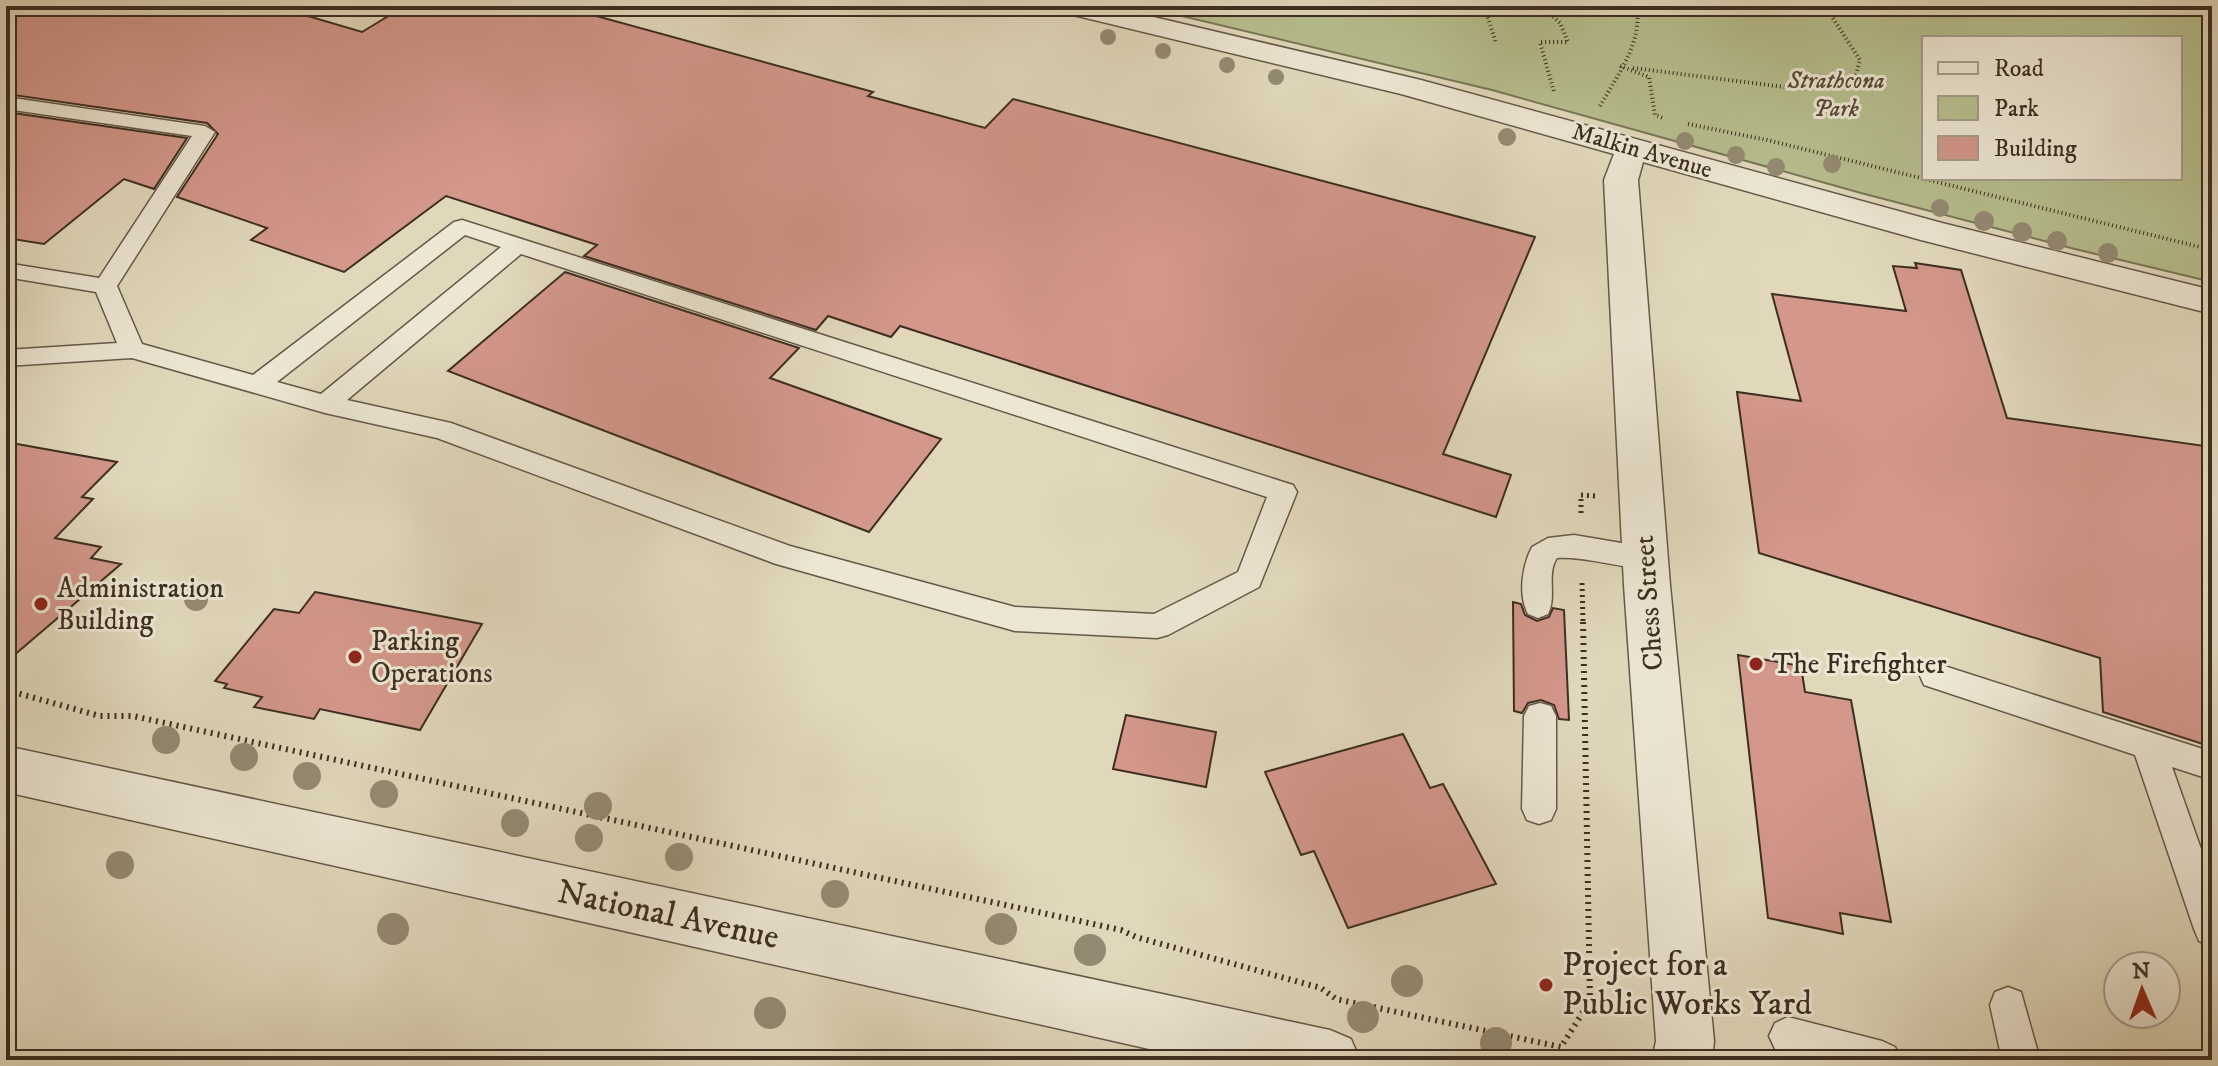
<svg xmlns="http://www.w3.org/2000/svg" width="2218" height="1066" viewBox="0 0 2218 1066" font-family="'IM FELL DW Pica',serif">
	<rect width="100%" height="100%" fill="#e1d8bc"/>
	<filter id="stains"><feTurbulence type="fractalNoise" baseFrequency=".0025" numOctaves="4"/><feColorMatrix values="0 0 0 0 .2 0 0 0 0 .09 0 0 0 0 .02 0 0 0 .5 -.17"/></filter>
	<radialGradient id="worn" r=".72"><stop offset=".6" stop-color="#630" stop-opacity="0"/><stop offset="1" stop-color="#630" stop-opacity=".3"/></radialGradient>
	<!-- green -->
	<path fill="#b7be8e" stroke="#7a7658" stroke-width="2" fill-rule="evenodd" d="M1140,6H2212V282L2075,249L1861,193L1492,90ZM1924,38H2180V178H1924Z"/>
	<!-- building -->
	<path fill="#d3978b" stroke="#3d2e21" stroke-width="2" d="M24,6H274L362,32L405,6H560L873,92L868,96L985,128L1013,99L1535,237L1443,454L1511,475L1496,517L900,326L891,337L828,316L816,330L584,256L597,245L446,196L344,272L251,240L267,228L177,197L218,134L207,123L6,94V15Z
		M6,112L187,138L154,189L124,179L44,244L6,238Z
		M1915,263L1961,270L2007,418L2212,447V747L2103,712L2100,658L1759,553L1737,392L1801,401L1772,294L1906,311L1893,266L1917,268Z
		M565,272L799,348L770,378L941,439L869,532L448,371Z
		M6,442L117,462L82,497L93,499L55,538L101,547L91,558L121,564L6,662Z
		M315,592L482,624L420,730L320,709L314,719L254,707L262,697L224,688L227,684L215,681L274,609L299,613Z
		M1513,602L1521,604L1525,615L1537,621L1549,617L1553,608L1564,610L1569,720L1559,719L1554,705L1541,700L1528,703L1522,713L1514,711Z
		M1738,655L1801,666L1805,692L1851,700L1891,922L1840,913L1843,934L1768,918Z
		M1126,715L1216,732L1206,787L1113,769Z
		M1403,734L1430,788L1443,784L1496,884L1348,928L1314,851L1301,855L1265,772Z"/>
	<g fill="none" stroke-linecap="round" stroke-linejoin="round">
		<!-- lane casing -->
		<g stroke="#665848" stroke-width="3">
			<path id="lane" d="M6,97L205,126L215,132L117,286L142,344L253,375L454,222L462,220L1293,485L1297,492L1259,587L1168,635L1157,638L1015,631L776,564L437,438L325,413L132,358L6,366V350L117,343L96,292L6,277V263L99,278L192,136L6,109ZM465,235L501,247L321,394L277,382ZM521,254L1267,497L1238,572L1154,614L1015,607L790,546L451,423L347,400Z
				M1574,535L1645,547L1655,550L1659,558L1655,566C1632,573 1587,555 1557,558C1546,574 1557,597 1548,614L1538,618L1528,614C1518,595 1522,566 1532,547L1548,538Z
				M1935,663L2212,752V780L2172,767L2212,880V946L2199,941L2194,929L2135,755L1924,685L1920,676L1924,667Z
				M1540,703L1551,706L1556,716V809L1551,820L1539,824L1527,820L1522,809L1524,716L1529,706Z
				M2008,987L2021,992L2040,1060H2002L1990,1005L1995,992Z
				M1788,1017L1882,1041L1895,1047L1901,1060C1859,1060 1814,1066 1775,1049L1769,1036L1775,1023Z"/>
		</g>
		<!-- street casing -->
		<g stroke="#665848" stroke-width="3">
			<path id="street" d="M1057,6H1107L1421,80L1942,223L2212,290V314L1921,240L1643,162L1638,180L1670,585L1714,1041L1712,1060H1652L1656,1041L1624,585L1604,180L1614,154L1401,94L1061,12Z
				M6,746L1330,1030L1351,1039L1360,1060H1198L6,792Z"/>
		</g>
		<!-- path-far2 -->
		<path stroke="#3d2e21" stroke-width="4" stroke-dasharray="1 3" stroke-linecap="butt" d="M1484,6L1496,43
			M1541,6L1560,23L1568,42H1540L1554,92
			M1620,66L1649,77L1655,115L1663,118
			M1633,68L1800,89L1839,86L1856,75L1860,60L1825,6
			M1600,106C1618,74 1642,44 1637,6
			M1688,124L1767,140L2212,250"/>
		<!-- path-far1 -->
		<path stroke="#3d2e21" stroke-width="5" stroke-dasharray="2 4" stroke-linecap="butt" d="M1581,513V495L1596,496
			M1582,583L1583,621"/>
		<!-- path -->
		<path stroke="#3d2e21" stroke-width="6" stroke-dasharray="2 5" stroke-linecap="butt" d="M6,690L100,716H133L1121,930L1136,937L1321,988L1336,999L1561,1047L1590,1001L1583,619"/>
		<!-- lane -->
		<use href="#lane" fill="#ece6d3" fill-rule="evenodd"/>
		<!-- street -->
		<use href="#street" fill="#ece6d3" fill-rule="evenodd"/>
	</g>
	<!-- trees -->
	<g fill="#948a73">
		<circle cx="1108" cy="37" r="8"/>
		<circle cx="1163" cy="51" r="8"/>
		<circle cx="1227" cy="65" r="8"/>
		<circle cx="1276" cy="77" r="8"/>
		<circle cx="1507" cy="137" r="9"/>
		<circle cx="1685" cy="141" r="9"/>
		<circle cx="1736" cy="155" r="9"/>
		<circle cx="1832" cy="164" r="9"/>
		<circle cx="1776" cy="167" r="9"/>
		<circle cx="1940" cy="208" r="9"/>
		<circle cx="1984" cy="221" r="10"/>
		<circle cx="2022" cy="232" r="10"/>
		<circle cx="2057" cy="241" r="10"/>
		<circle cx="2108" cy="253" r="10"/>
		<circle cx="196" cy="599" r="12"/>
		<circle cx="166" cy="740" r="14"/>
		<circle cx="244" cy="757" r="14"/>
		<circle cx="307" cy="776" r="14"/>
		<circle cx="384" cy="794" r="14"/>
		<circle cx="598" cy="806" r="14"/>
		<circle cx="515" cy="823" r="14"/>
		<circle cx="589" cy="838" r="14"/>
		<circle cx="679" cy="857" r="14"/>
		<circle cx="120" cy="865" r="14"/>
		<circle cx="835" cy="894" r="14"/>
		<circle cx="393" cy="929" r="16"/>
		<circle cx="1001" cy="929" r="16"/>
		<circle cx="1090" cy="950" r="16"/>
		<circle cx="1407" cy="981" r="16"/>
		<circle cx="770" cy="1013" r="16"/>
		<circle cx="1363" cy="1017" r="16"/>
		<circle cx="1496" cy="1043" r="16"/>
	</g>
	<!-- markers -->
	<g fill="#8f2418" stroke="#ece6d3" stroke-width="3">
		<circle cx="41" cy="604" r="8"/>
		<circle cx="355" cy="657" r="8"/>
		<circle cx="1756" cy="664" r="8"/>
		<circle cx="1546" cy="985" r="8"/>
	</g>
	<g text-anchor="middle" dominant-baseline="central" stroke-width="6" stroke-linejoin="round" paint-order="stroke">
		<!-- far-park labels -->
		<g font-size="24" font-style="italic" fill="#554b37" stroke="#ece6d3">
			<text x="1836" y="81">Strathcona<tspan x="1836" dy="28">Park</tspan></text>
		</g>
		<!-- far-street labels -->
		<g font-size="24" fill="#3d2e21" stroke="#ece6d3">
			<text transform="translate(1642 151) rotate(16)">Malkin Avenue</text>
		</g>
		<!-- poi labels -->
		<g font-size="28" fill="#3d2e21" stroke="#ece6d3" text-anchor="start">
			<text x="57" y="588">Administration<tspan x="57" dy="32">Building</tspan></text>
			<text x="371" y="641">Parking<tspan x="371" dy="32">Operations</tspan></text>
			<text x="1772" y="664">The Firefighter</text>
		</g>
		<!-- street labels -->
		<g font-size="28" fill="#3d2e21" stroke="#ece6d3">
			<text transform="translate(1649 603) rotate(-94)">Chess Street</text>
		</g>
		<!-- near-street labels -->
		<g font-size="34" fill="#3d2e21" stroke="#ece6d3">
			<text transform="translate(668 915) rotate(12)">National Avenue</text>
		</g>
		<!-- near-poi labels -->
		<g font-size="34" fill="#3d2e21" stroke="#ece6d3" text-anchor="start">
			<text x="1562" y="965">Project for a<tspan x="1562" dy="39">Public Works Yard</tspan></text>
		</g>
	</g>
	<!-- margin -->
	<rect width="2218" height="1066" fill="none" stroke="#e1d8bc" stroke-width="32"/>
	<rect x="8" y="8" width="2202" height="1050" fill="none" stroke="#3d2e21" stroke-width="4"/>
	<rect x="16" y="16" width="2186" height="1034" fill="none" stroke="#3d2e21" stroke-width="2"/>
	<!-- legend -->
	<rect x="1922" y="36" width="260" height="144" fill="#ece6d3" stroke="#a69c8c" stroke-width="2"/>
	<rect x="1938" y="62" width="40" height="12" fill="#ece6d3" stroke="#a69c8c" stroke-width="2"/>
	<text x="1994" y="76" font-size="24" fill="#3d2e21">Road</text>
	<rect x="1938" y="96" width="40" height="24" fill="#b7be8e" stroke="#a69c8c" stroke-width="2"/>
	<text x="1994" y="116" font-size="24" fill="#3d2e21">Park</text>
	<rect x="1938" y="136" width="40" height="24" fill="#d3978b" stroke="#a69c8c" stroke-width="2"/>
	<text x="1994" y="156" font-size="24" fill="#3d2e21">Building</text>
	<!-- north arrow -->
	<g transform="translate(2142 990) rotate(358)"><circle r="38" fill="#ece6d3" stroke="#a69c8c" stroke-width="2"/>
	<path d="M0-6L14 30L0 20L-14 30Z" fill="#8f2418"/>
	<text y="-12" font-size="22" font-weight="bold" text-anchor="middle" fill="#3d2e21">N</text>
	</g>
	<rect width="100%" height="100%" filter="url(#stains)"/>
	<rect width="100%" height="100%" fill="url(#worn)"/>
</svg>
